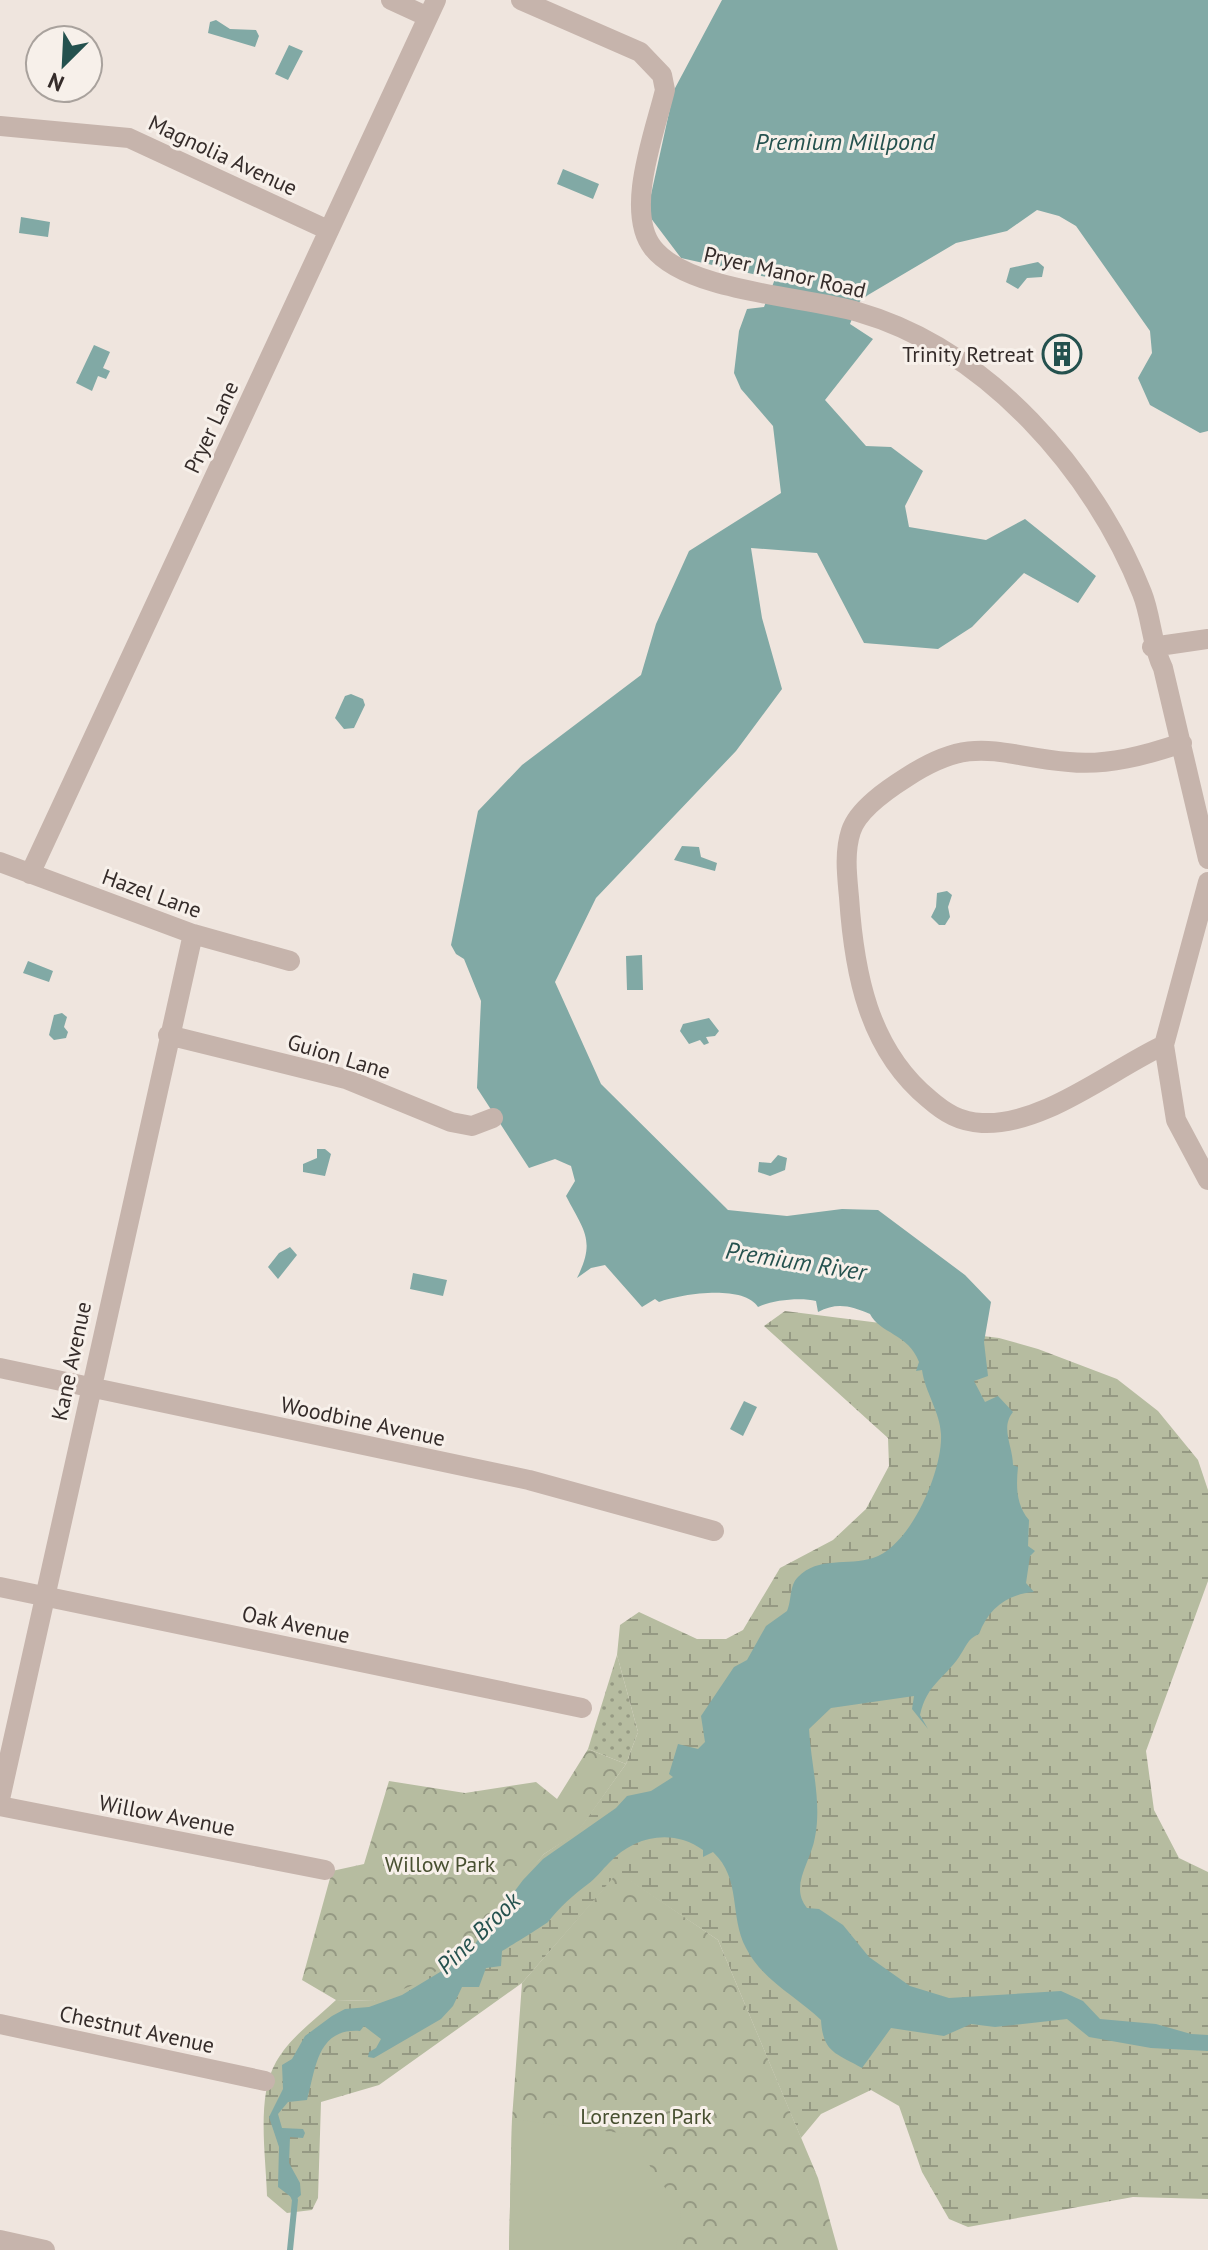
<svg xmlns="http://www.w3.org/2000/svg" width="1208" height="2250" viewBox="0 0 1208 2250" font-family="'PT Sans',sans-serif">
	<defs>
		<pattern id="grass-dots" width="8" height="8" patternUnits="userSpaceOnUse" patternTransform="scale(2)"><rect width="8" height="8" fill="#b6bca0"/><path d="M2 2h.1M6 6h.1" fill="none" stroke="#959983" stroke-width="1.8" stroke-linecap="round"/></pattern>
		<pattern id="wetland-marsh" width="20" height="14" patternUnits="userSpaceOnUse" patternTransform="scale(2)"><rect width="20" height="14" fill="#b6bca0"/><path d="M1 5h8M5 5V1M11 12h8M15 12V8" fill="none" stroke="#959983"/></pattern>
		<pattern id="park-crowns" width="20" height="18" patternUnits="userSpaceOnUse" patternTransform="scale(2)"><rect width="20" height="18" fill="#b6bca0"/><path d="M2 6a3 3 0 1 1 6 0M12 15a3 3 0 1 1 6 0" fill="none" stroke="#959983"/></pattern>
	</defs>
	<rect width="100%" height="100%" fill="#efe5de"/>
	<!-- grass -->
	<path fill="url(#grass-dots)" d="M617,1655L638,1732L626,1764L588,1749Z"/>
	<!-- wetland -->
	<path fill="url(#wetland-marsh)" d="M785,1311L999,1338L1038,1349L1117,1379L1158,1411L1198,1460L1208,1490V1581L1146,1751L1154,1810L1179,1858L1208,1872V2199L1133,2197L968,2227L949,2219L922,2172L899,2106L871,2090L821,2114L801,2138L718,1940L618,1873L522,1983L379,2085L321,2102L318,2198L312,2210L287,2213L267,2196C266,2156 256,2097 276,2062C290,2037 316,2019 336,2000L374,2001L505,1899L544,1854L577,1832L626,1764L638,1732L617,1655L620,1625L639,1612L697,1639H726L743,1630L780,1568L833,1540L866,1509L889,1466L888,1438L764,1326Z"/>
	<!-- park -->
	<path fill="url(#park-crowns)" d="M588,1749L626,1764L577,1833L544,1854L464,1953L418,1983L374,2001L336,2000L302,1980L332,1871L364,1864L389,1781L465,1793L536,1782L557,1799Z
		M618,1872L718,1940L818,2178L838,2250H509L512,2119L522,1983Z"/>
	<!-- garden -->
	<path fill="#b6bca0" d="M512,2119L628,2134L681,2211L676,2250H509Z"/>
	<!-- water -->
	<path fill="#81a9a5" d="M722,0H1208V431L1200,433L1150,405L1138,378L1152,353L1150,331L1076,226L1059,216L1037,210L1007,231L956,243L868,295L858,303L850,324L873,339L825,400L866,446L891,447L923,471L905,506L909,527L986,540L1025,519L1096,576L1078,603L1024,573L972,627L938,649L864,643L817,553L751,548L762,618L782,689L736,751L596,898L555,982L601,1084L728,1210L787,1216L842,1209L878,1210L965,1275L991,1302L984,1342L988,1376L974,1381L985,1402L998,1396L1013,1412C1000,1428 1013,1446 1013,1465L1018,1467C1016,1486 1016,1505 1029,1520L1028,1546L1035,1551L1030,1556L1026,1583L1034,1592C1007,1594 988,1609 979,1634C967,1639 966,1647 959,1657C944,1679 927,1684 920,1715L928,1729L912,1709L914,1696L831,1708L809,1729C811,1765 822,1802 815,1837C811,1862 789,1886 807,1908L819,1909L843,1925L869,1957L910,1986L949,1998L1061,1991L1083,2001L1100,2019L1156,2024L1191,2034L1208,2035V2051L1151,2048L1089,2037L1067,2019L995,2027L971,2024L944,2036L891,2028L862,2068C836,2053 823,2053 821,2020C796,1996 762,1980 746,1948C729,1916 742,1879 713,1852L703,1857V1850C672,1828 634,1836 609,1863C603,1869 595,1879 588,1884C573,1895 560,1907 548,1922C546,1924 509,1947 502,1951L501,1966L486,1968L479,1987H462L453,2006L441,2019L374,2058L368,2057L369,2052L376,2048L381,2039L364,2026L360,2031C317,2028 316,2068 307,2100L288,2102L278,2114L282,2128L303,2129L305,2133L303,2138L290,2137L289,2163L300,2183L301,2195L295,2200L278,2187L279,2147L269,2117L283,2089L282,2065L292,2059L305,2036L332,2016L345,2009L369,2007L402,1995L465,1957L523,1880L543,1859L616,1808L627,1796L651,1791L673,1777L669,1774L678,1744L698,1749L705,1742L701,1716L734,1667L747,1660L766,1626L787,1611C792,1600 789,1586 798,1577C818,1556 848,1566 873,1558C911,1546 943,1470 941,1434C940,1412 925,1392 922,1370L916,1371L919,1362C909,1334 879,1333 870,1314C851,1306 837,1302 818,1312L816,1301C801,1297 771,1300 758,1307C743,1284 681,1294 659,1302L655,1299L642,1307L605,1265L591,1268L577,1278C596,1240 584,1231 566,1196L575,1181L571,1166L555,1159L529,1168L477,1088L481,1001L464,959L456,954L451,945L478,811L522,765L641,675L656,624L689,551L781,493L773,426L741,389L734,373L739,331L747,309L764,307L775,279L681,258L647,213L674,90Z
		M216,20L230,29L256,30L259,36L255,47L208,33L210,22Z
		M289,45L303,51L288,80L275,74Z
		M563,169L599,184L593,199L557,184Z
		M21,217L50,222L48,237L19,233Z
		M1038,262L1044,267L1042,277L1027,278L1018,289L1006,282L1010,268Z
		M94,345L110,352L103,368L110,371L106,379L98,376L92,391L76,383Z
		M351,694L363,699L365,705L354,728L344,729L335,718L345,696Z
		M682,846L699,847L701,857L717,863L715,871L674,860Z
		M947,891L952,895L948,907L950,917L945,925H939L931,917L936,907L937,893Z
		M642,955L643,990H627L626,956Z
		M28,961L53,971L49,982L23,973Z
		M62,1013L67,1017L64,1027L68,1032L66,1038L54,1040L49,1035L54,1015Z
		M709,1018L719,1031L715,1036L706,1037L709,1043L704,1045L700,1040L689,1044L680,1031L683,1024Z
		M317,1149H325L331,1154L325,1176L303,1172V1164L317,1158Z
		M778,1155L787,1158L785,1170L770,1176L758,1172L759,1162L771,1163Z
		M290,1247L297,1255L278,1279L268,1267L279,1253Z
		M413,1273L447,1280L443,1296L410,1289Z
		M744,1401L757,1407L743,1436L730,1429Z"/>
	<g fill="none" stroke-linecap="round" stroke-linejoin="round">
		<!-- stream -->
		<path stroke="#81a9a5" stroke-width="6" d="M290,2250L295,2200L293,2195"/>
		<!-- minor -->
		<path stroke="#c6b4ac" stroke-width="20" d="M391,0L428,17
			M521,0L640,52L662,75L665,90C655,132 624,211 653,248C688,292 803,296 858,312C987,349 1094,471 1142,593C1152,618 1151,644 1163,668L1208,859
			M0,126L129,138L328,230
			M1152,647L1208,639
			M0,862L193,934L290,961
			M30,874L436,0
			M1208,882L1164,1045L1176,1120L1208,1180
			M168,1035L346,1079L451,1122L472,1126L493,1118
			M1164,1045C1109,1071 1043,1126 982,1123C960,1122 945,1113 929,1099C868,1049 854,972 849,897C847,876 844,852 851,831C858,809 888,789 907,777C974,733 998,756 1069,762C1107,766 1147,755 1182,743
			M0,1368L529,1480L714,1531
			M0,1587L582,1708
			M0,1799L193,934
			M0,1806L325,1870
			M0,2024L265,2081
			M0,2240L45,2250"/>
	</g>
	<!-- icons -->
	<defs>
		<g id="building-ring" transform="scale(2)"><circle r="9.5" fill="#f7f0ea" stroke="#24514e" stroke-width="1.5"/><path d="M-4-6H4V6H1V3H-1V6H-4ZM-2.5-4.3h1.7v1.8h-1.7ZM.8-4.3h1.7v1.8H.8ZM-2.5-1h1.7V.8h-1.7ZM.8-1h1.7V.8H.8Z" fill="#24514e"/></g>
	</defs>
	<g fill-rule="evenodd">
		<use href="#building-ring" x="1062" y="354"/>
	</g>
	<g text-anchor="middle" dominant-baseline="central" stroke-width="6" stroke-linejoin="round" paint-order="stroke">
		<!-- street labels -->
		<g font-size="22" fill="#352c2a" stroke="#f7f0ea">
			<text transform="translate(223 155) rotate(25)">Magnolia Avenue</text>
			<text transform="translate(785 272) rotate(13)">Pryer Manor Road</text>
			<text transform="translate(211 427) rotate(-65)">Pryer Lane</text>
			<text transform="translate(152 893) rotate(20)">Hazel Lane</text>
			<text transform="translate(339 1056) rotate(17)">Guion Lane</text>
			<text transform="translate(71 1361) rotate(-78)">Kane Avenue</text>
			<text transform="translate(363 1421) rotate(12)">Woodbine Avenue</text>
			<text transform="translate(296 1624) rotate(12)">Oak Avenue</text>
			<text transform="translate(167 1815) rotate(11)">Willow Avenue</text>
			<text transform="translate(137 2029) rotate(12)">Chestnut Avenue</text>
		</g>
		<!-- poi labels -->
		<g font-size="22" fill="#352c2a" stroke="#f7f0ea" text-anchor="end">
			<text x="1034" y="354">Trinity Retreat</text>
		</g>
		<!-- park labels -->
		<g font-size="22" fill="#485031" stroke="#f7f0ea">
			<text x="440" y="1864">Willow Park</text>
			<text x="646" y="2116">Lorenzen Park</text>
		</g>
		<!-- water labels -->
		<g font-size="24" font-style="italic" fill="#24514e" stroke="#f7f0ea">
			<text x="845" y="141">Premium Millpond</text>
			<text transform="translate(796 1261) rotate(9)">Premium River</text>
			<text transform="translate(478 1933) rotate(-44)">Pine Brook</text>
		</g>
	</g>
	<!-- north arrow -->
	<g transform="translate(64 64) rotate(204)"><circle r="38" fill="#f7f0ea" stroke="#a9a29d" stroke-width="2"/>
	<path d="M0-6L14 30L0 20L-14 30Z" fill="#24514e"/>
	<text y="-12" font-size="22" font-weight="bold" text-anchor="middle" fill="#352c2a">N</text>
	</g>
</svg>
